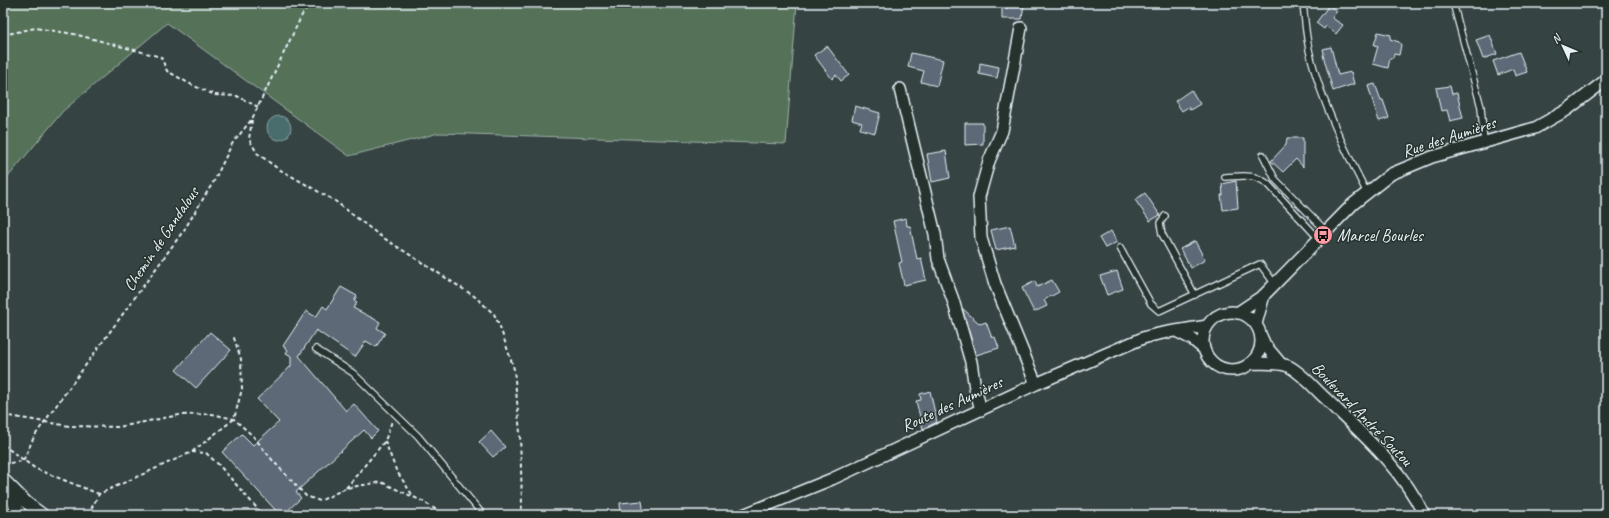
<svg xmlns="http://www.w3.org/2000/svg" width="1609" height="518" viewBox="0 0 1609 518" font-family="Caveat,sans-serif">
	<rect width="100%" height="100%" fill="#364343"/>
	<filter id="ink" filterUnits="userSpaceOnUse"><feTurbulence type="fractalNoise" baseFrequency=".025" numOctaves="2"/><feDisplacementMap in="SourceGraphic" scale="8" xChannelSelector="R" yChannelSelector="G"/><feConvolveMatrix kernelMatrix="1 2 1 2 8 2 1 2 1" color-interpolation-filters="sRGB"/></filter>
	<g filter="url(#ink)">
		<!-- green -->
		<path fill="#547159" stroke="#9eb1a8" d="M3,3H797L786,144L439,133L349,156L167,23L63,111L3,183Z"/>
		<!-- water -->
		<path fill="#486c6d" stroke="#88a1a5" d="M267 128a12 12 0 1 1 24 0a12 12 0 1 1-24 0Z"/>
		<!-- building -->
		<path fill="#5d6976" stroke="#e8f1f8" d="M1007,3H1024L1022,19H1002V8H1008Z
			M1329,5L1337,11L1332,18L1343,25L1336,34L1326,26L1324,29L1316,23Z
			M1378,32L1391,35L1390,39L1399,42L1401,45L1399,55L1394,54L1393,58H1390L1388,68L1373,64L1378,46L1374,45Z
			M1490,35L1497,54L1483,59L1476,40Z
			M827,46L849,75L841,81L836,75L832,79L814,55Z
			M1331,47L1338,75L1351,72L1354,84L1333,91L1323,55L1324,54L1323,49Z
			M1519,52L1527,72L1515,76L1513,69L1498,75L1493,61Z
			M911,53L943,60L937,86L921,82L924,71L908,67Z
			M980,63L999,67L997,78L979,74Z
			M1375,84L1381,100H1383L1389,118L1379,121L1368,86Z
			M1450,86L1452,94L1457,93L1463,118L1450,121L1447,110L1441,111L1436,88Z
			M1191,90L1200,104L1190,110L1188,107L1182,111L1175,101Z
			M855,106L880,113L875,133L860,129L862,123L852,120Z
			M965,123H983V144L965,145Z
			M1287,138H1303V167L1296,159L1283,172L1271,161L1286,145Z
			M946,151L950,178L932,182L927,154Z
			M1236,181L1238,208L1223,210L1221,195H1223L1222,184Z
			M1145,193L1160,215L1150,221L1135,200Z
			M906,218L907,226H910L917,259L921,258L926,280L904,285L899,263L902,262L893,221Z
			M1010,226L1015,246L996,250L991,230Z
			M1111,231L1117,242L1105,248L1099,238Z
			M1195,241L1205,260L1191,268L1180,249Z
			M1117,271L1123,289L1107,295L1100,276Z
			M1052,280L1059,292L1044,300L1047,306L1034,312L1022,288L1035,281L1037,287Z
			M341,287L357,296L354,301L357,303L353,308L380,322L377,328L385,333L376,347L366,341L355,357L316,330L299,356L346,411L354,404L378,431L371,438L364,430L296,492L301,498L283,515H280L222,452L242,434L253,445L279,422L257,399L291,366V356L286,353L288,350L283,346L306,311L316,317L323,306L327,309Z
			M962,308L980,324L986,322L992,338L995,337L999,348L976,355Z
			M210,332L231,350L196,388L176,370Z
			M930,391L937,422L923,429L916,401L921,400L920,394Z
			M491,431L505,447L493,457L479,442Z
			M642,501L644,515H621L620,503Z"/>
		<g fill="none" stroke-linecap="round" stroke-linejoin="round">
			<!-- service casing -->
			<g stroke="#e8f1f8" stroke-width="8">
				<path id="service" d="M1303,3C1305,21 1306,40 1311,58C1323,105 1345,150 1367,193
					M1453,3L1481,107L1484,143
					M1263,155L1275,179L1326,231
					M1225,177C1243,176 1253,173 1268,184L1319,239
					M1165,216L1160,223L1162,234L1195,295
					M1120,248L1151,304L1159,311L1260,264L1275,284
					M316,349L353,373L418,436L483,515"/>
			</g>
			<!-- minor casing -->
			<g stroke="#e8f1f8" stroke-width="14">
				<path id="minor" d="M1021,28L1002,131L989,161L979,197L981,238L995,284L1036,384
					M900,89L935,234L938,259L953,300L971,362L975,388L981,410
					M1203 341a29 29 0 1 1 58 0a29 29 0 1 1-58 0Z
					M1237,313L1264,295L1353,204L1391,174L1432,157L1535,128L1567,110L1606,80
					M1256,324L1264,295
					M1178,332L1192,339L1204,349
					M1261,336L1265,345L1281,364
					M1251,363C1263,364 1277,362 1288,366C1302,373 1314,388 1325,398C1361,433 1402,468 1424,515
					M3,479L27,503L43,515
					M3,486L21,515
					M743,515L832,479L1036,384L1143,338C1164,331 1186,330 1207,326"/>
			</g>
			<!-- path -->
			<path stroke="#e8f1f8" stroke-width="2" stroke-dasharray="4 3" stroke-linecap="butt" d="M3,35L35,28L74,34L161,57L167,71L192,85L215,95L237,96L258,107
				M252,120L249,139L257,153L277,168L335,201L379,235L474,296L494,314L500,327L514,369L520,433L522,504L521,515
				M3,415L69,426L119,427L179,415L212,414L234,419L253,436L274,462L306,496L320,501L346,488L381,482L422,501L445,515
				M385,441L396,470L413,496
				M3,445L36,469L99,494
				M192,452L206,453L218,464L263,515
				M3,464L23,461L34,437L45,421L184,230L214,181L232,144L252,119L302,15L311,3
				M346,488L385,441L392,421
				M88,515L99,494L192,452L234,419L242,389L241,359L233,335"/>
			<!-- service -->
			<use href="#service" stroke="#26332d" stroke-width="5.5"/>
			<!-- minor -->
			<use href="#minor" stroke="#26332d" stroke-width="11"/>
		</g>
	</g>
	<!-- icons -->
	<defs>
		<g id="bus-disc" transform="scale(1)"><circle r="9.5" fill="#ff9aa2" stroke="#26332d"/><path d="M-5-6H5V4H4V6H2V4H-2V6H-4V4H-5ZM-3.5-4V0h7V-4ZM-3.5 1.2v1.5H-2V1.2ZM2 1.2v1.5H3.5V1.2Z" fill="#111"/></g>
	</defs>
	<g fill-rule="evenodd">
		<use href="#bus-disc" x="1323" y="235"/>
	</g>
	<g text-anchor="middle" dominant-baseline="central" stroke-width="3" stroke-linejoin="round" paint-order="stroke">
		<!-- street labels -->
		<g font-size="17" fill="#e8f1f8" stroke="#26332d">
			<text transform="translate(1449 137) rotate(-18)">Rue des Aumières</text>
			<text transform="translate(161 239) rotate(-56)">Chemin de Gandalous</text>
			<text transform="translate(952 404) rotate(-25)">Route des Aumières</text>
			<text transform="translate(1362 414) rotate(46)">Boulevard André Soutou</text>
		</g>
		<!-- poi labels -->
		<g font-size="17" fill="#e8f1f8" stroke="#26332d" text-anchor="start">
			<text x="1337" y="235">Marcel Bourles</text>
		</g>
	</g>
	<!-- margin -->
	<rect width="1609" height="518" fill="none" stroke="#26332d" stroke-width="16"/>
	<rect x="8" y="8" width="1593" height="502" fill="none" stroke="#e8f1f8" stroke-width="1.5" filter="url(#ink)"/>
	<!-- north arrow -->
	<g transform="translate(1563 46) rotate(314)" stroke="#26332d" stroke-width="3" paint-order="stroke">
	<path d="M0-3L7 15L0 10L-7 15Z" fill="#e8f1f8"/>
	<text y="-6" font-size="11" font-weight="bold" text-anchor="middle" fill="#e8f1f8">N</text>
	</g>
</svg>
